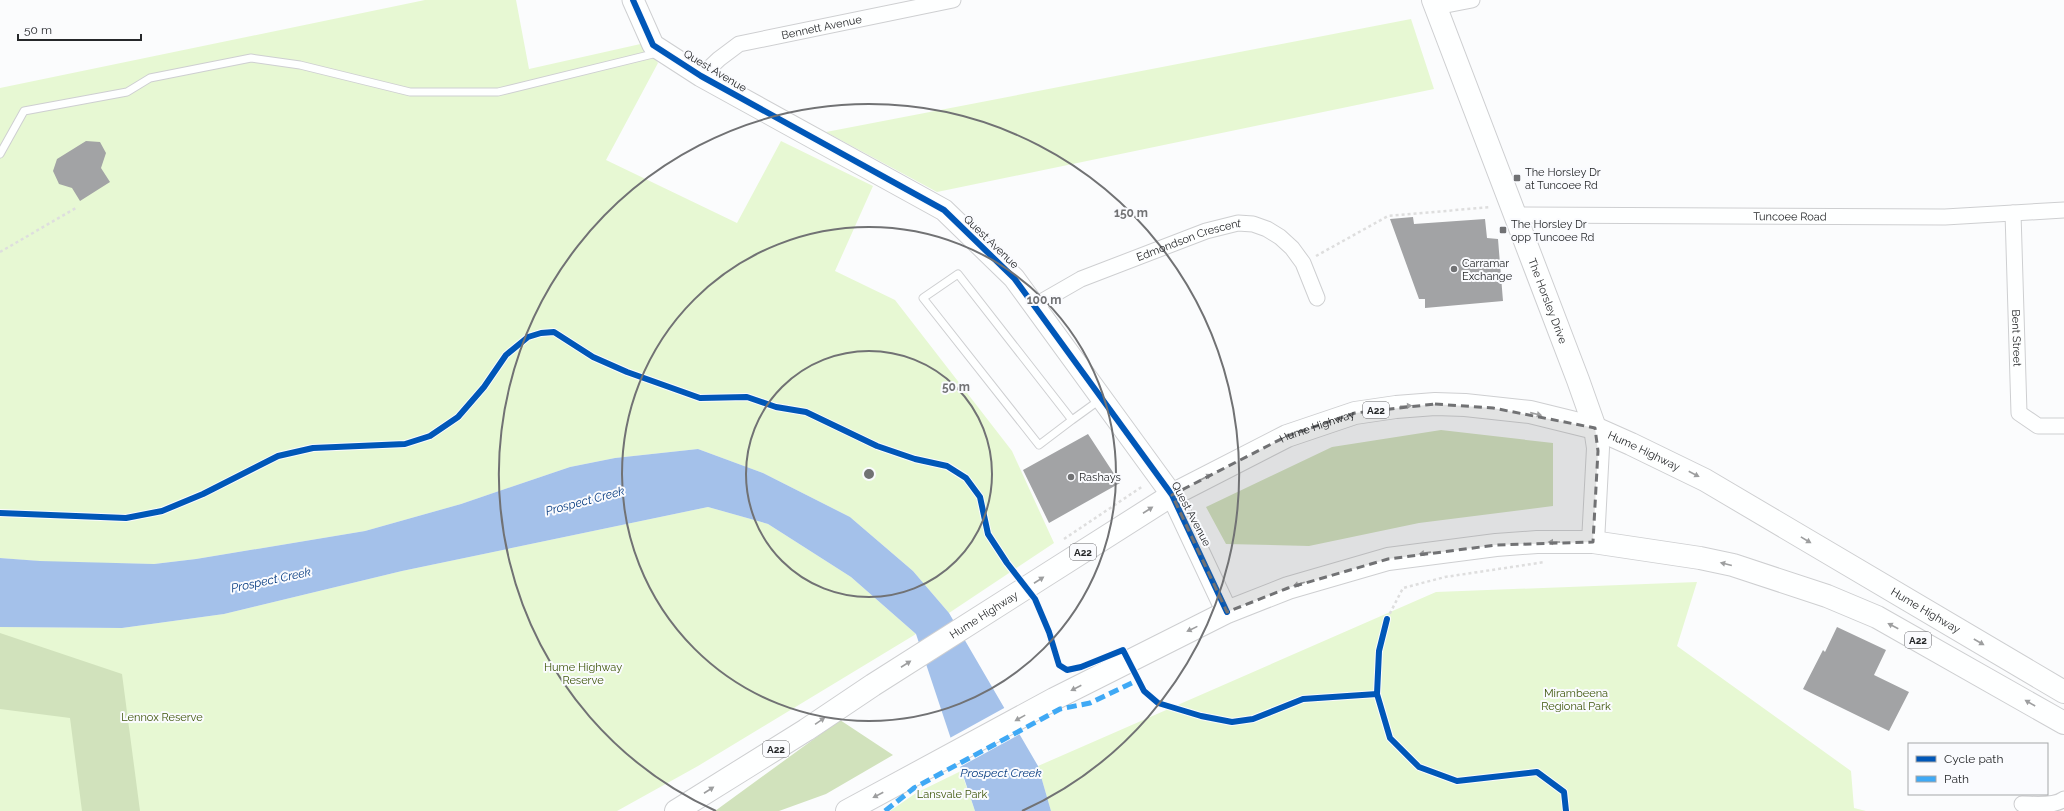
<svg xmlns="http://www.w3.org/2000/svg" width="2064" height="811" viewBox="0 0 2064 811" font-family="Raleway,sans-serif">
	<rect width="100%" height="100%" fill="#fbfcfd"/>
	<!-- green -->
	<path fill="#e7f8d3" d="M425,0H516L529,69L645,43L658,63L606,160L737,223L781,141L873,186L835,271L895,300L1012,451L1054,543L949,613L913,571L850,517L763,473L698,449L615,458L570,467L461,504L365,531L196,559L154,564L49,562L0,558V88Z
		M1411,19L1434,89L937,192L826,132Z
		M708,507L768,524L851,577L916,634L698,766L617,811H0V627L122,628L224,614L402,571Z
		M1697,582L1677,646L1851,771L1854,808L1866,811H1051L1038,766L1436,592Z
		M961,771L975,811H890L916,793Z"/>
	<!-- forest -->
	<path fill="#d1e2bc" d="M1441,430L1553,443V506L1419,523L1309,546L1226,544L1206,507L1332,447Z
		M0,633L122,674L140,811H82L70,718L0,709Z
		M840,720L893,755L826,794L779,811H715Z"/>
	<!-- water -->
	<path fill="#a4c1ea" d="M698,449L763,473L850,517L913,571L949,613L1038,766L1051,811H975L916,634L851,577L768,524L708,507L402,571L224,614L122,628L0,627V558L40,561L154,564L196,559L365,531L461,504L570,467L615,458Z"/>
	<!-- pier -->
	<path fill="#fbfcfd" d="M1006,707L1022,733L958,768L948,739Z"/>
	<!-- building -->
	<path fill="#a2a3a5" d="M86,141L100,142L106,153L101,168L110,182L80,201L72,188L59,184L53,171L57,159Z
		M1413,217L1414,224L1485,219L1487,238L1498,239L1503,301L1425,308V299H1419L1390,219Z
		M1088,434L1120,483L1049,523L1023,470Z
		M1837,627L1886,650L1874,675L1909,692L1889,731L1803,689L1823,650L1825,652Z"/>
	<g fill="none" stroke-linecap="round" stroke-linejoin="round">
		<!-- lane casing -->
		<g stroke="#cecfd1" stroke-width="9">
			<path id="lane" d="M0,154L24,111L127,92L150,78L251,58L300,65L410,92H498L657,53
				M958,274L1072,420L1039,445L923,298Z
				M1072,420L1101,399"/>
		</g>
		<!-- street casing -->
		<g stroke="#cecfd1" stroke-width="17">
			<g id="street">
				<path d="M1436,7L1472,0"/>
				<path id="s1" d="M701,76L719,59L739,44L953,0"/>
				<path id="s2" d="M2013,213L2019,413L2038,426H2064"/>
				<path id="s3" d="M1515,215L1945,217L2064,210"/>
				<path id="s4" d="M1034,306L1081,279L1206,231L1238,223L1253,224L1267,229L1280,237L1292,248L1303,263L1317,298"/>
				<path d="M2022,804C2034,804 2054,807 2064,799"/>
			</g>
		</g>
		<!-- secondary casing -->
		<g stroke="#cecfd1" stroke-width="23">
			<path id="secondary" d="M633,0L653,45L701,76L944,210L1014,278L1172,495L1227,612"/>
		</g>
		<!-- primary casing -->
		<g stroke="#cecfd1" stroke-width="24">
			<g id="primary">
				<path id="s5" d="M1433,0L1578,380L1595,428L1598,448L1593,542"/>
			</g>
		</g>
		<!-- highway casing -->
		<g stroke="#cecfd1" stroke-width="24">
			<g id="highway">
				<path id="s6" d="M676,811L806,730L873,685L1172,495L1287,436L1355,413L1396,407L1435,404L1465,405L1530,412L1595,428L1631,444L1705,480L2064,692"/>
				<path d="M847,811L1054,699L1227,612L1288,588L1388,559L1496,545L1537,542H1593L1700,558L1733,565L1827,596L1877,617L2064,723"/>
			</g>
		</g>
		<!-- path -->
		<path stroke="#dedede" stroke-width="2.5" stroke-dasharray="3 3" stroke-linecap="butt" d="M0,252L76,208
			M1316,256L1388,216L1491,207
			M1064,539L1143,486
			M1387,619L1403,588L1445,577L1545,562"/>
		<!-- lane -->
		<use href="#lane" stroke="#feffff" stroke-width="7"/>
		<!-- street -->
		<use href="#street" stroke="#feffff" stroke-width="15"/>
		<!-- secondary -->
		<use href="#secondary" stroke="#feffff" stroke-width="21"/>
		<!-- primary -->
		<use href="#primary" stroke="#feffff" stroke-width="22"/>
		<!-- highway -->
		<use href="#highway" stroke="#feffff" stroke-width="22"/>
		<!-- quiet -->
		<path stroke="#3fa9f5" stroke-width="5" stroke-dasharray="10 5" stroke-linecap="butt" d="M885,811L914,788L1060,709L1090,703L1138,680"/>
		<!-- cycleway casing -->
		<g stroke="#fafbfe" stroke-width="8">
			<path id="cycleway" d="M633,0L653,45L701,76L944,210L1014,278L1172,495L1227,612
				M0,513L126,518L162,511L203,494L278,456L313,448L405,444L430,436L458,417L484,387L506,355L528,337L541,333L554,332L593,357L627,372L700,398L747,397L776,407L806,412L877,446L915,459L947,466L966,478L980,497L988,534L1007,563L1035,599L1049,632L1059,665L1067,670L1081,667L1123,650L1144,691L1158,703L1201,716L1232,722L1253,719L1303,699L1377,694
				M1387,619L1379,651L1377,694L1390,738L1419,767L1457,781L1537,772L1564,792L1566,811"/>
		</g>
		<!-- cycleway -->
		<use href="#cycleway" stroke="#0057b8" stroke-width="6"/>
	</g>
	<!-- one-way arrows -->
	<defs><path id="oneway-solid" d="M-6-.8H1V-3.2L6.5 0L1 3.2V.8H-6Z"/></defs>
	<g fill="#9d9e9f">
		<use href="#oneway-solid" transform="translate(1406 406) rotate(-4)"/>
		<use href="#oneway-solid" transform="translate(1536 414) rotate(13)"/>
		<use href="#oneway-solid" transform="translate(1694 474) rotate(28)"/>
		<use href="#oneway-solid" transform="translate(1206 477) rotate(-28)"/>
		<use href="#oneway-solid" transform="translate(1148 510) rotate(-33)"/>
		<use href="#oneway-solid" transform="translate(1806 540) rotate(31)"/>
		<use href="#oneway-solid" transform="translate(1554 542) rotate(-180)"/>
		<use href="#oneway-solid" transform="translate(1425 553) rotate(172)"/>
		<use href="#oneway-solid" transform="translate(1726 564) rotate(-166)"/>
		<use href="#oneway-solid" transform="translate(1039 580) rotate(-33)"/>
		<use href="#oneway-solid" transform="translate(1299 584) rotate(163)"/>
		<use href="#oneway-solid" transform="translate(1893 626) rotate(-152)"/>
		<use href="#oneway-solid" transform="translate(1192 629) rotate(154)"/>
		<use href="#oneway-solid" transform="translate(1979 642) rotate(30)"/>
		<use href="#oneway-solid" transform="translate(906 664) rotate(-33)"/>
		<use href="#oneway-solid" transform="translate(1076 688) rotate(153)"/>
		<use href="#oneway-solid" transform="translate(2030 703) rotate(-150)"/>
		<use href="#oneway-solid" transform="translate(1020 718) rotate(151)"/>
		<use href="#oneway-solid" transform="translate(820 721) rotate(-34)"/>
		<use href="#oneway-solid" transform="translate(709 790) rotate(-33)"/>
		<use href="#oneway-solid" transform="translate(878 795) rotate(152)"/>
	</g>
	<!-- marked area -->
	<path fill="#717274" fill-opacity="0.2" stroke="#717274" stroke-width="3" stroke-dasharray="8 5" stroke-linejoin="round" d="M1435,404L1493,408L1595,428L1598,451L1593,542L1496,545L1388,559L1288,588L1227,612L1172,495L1287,436L1355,413Z"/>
	<!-- distance rings -->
	<g fill="none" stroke="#717274" stroke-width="2">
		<circle cx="869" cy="474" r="123"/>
		<circle cx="869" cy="474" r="247"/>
		<path d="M716 811A370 370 0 1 1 1022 811"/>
	</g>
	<!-- markers -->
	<g fill="#717274" stroke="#fafbfe" stroke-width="1.5">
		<rect x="1513" y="174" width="8" height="8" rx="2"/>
		<rect x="1499" y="226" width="8" height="8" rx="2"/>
		<circle cx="1454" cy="269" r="4"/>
		<circle cx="1071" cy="477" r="4"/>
	</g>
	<g text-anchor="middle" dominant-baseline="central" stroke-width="4" stroke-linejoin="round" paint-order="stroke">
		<!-- shield labels -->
		<g fill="#fafbfe" stroke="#66676a" stroke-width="1">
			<rect x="1363" y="402" width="26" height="16" rx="3"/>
			<rect x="1070" y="544" width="26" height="16" rx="3"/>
			<rect x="1905" y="632" width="26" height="16" rx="3"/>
			<rect x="763" y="741" width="26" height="16" rx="3"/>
		</g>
		<g font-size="10" font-weight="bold" fill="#26282a">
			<text x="1376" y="410">A22</text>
			<text x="1083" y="552">A22</text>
			<text x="1918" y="640">A22</text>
			<text x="776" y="749">A22</text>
		</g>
		<!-- street labels -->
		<g font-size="11" fill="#26282a" stroke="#fafbfe">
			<text stroke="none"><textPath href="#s1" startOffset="134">Bennett Avenue</textPath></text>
			<text transform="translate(715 71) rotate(31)">Quest Avenue</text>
			<text stroke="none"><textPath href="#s3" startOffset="275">Tuncoee Road</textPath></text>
			<text transform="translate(991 242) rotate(44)">Quest Avenue</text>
			<text stroke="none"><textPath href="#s4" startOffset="169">Edmondson Crescent</textPath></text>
			<text stroke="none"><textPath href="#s5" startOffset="322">The Horsley Drive</textPath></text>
			<text stroke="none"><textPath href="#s2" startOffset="125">Bent Street</textPath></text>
			<text stroke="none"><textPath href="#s6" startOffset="749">Hume Highway</textPath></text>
			<text stroke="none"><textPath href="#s6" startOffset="1086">Hume Highway</textPath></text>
			<text transform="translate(1191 514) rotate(62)">Quest Avenue</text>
			<text stroke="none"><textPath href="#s6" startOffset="1410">Hume Highway</textPath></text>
			<text stroke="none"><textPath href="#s6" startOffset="365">Hume Highway</textPath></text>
		</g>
		<!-- poi labels -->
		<g font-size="11" fill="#26282a" stroke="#fafbfe" text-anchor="start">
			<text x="1525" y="172">The Horsley Dr<tspan x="1525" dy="13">at Tuncoee Rd</tspan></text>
			<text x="1511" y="224">The Horsley Dr<tspan x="1511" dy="13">opp Tuncoee Rd</tspan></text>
			<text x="1462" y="263">Carramar<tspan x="1462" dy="13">Exchange</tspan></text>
			<text x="1079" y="477">Rashays</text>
		</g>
		<!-- park labels -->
		<g font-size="11" fill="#3d5509" stroke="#fafbfe">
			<text x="583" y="667">Hume Highway<tspan x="583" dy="13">Reserve</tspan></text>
			<text x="1576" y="693">Mirambeena<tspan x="1576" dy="13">Regional Park</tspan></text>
			<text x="162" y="717">Lennox Reserve</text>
			<text x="952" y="794">Lansvale Park</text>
		</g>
		<!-- water labels -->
		<g font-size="12" font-style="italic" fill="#073c81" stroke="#fafbfe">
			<text transform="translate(585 501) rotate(-15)">Prospect Creek</text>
			<text transform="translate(271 580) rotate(-12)">Prospect Creek</text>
			<text x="1001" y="773">Prospect Creek</text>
		</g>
	</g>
	<circle cx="869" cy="474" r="6" fill="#717274" stroke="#fafbfe" stroke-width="2"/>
	<g font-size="12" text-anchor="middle" font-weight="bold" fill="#717274" stroke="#fafbfe" stroke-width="4" stroke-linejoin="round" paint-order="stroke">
		<text x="1131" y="217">150 m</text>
		<text x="1044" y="304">100 m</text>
		<text x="956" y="391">50 m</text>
	</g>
	<!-- legend -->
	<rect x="1908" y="743" width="140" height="52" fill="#fafbfe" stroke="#a5a7a9"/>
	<rect x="1916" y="756" width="20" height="6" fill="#0057b8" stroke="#a5a7a9"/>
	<text x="1944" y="763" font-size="12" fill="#26282a">Cycle path</text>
	<rect x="1916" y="776" width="20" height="6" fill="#3fa9f5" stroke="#a5a7a9"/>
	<text x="1944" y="783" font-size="12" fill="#26282a">Path</text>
	<!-- scale -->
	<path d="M18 34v6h123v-6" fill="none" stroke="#26282a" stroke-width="2"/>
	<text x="24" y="34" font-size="12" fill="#26282a" stroke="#fafbfe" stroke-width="3" paint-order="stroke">50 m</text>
</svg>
